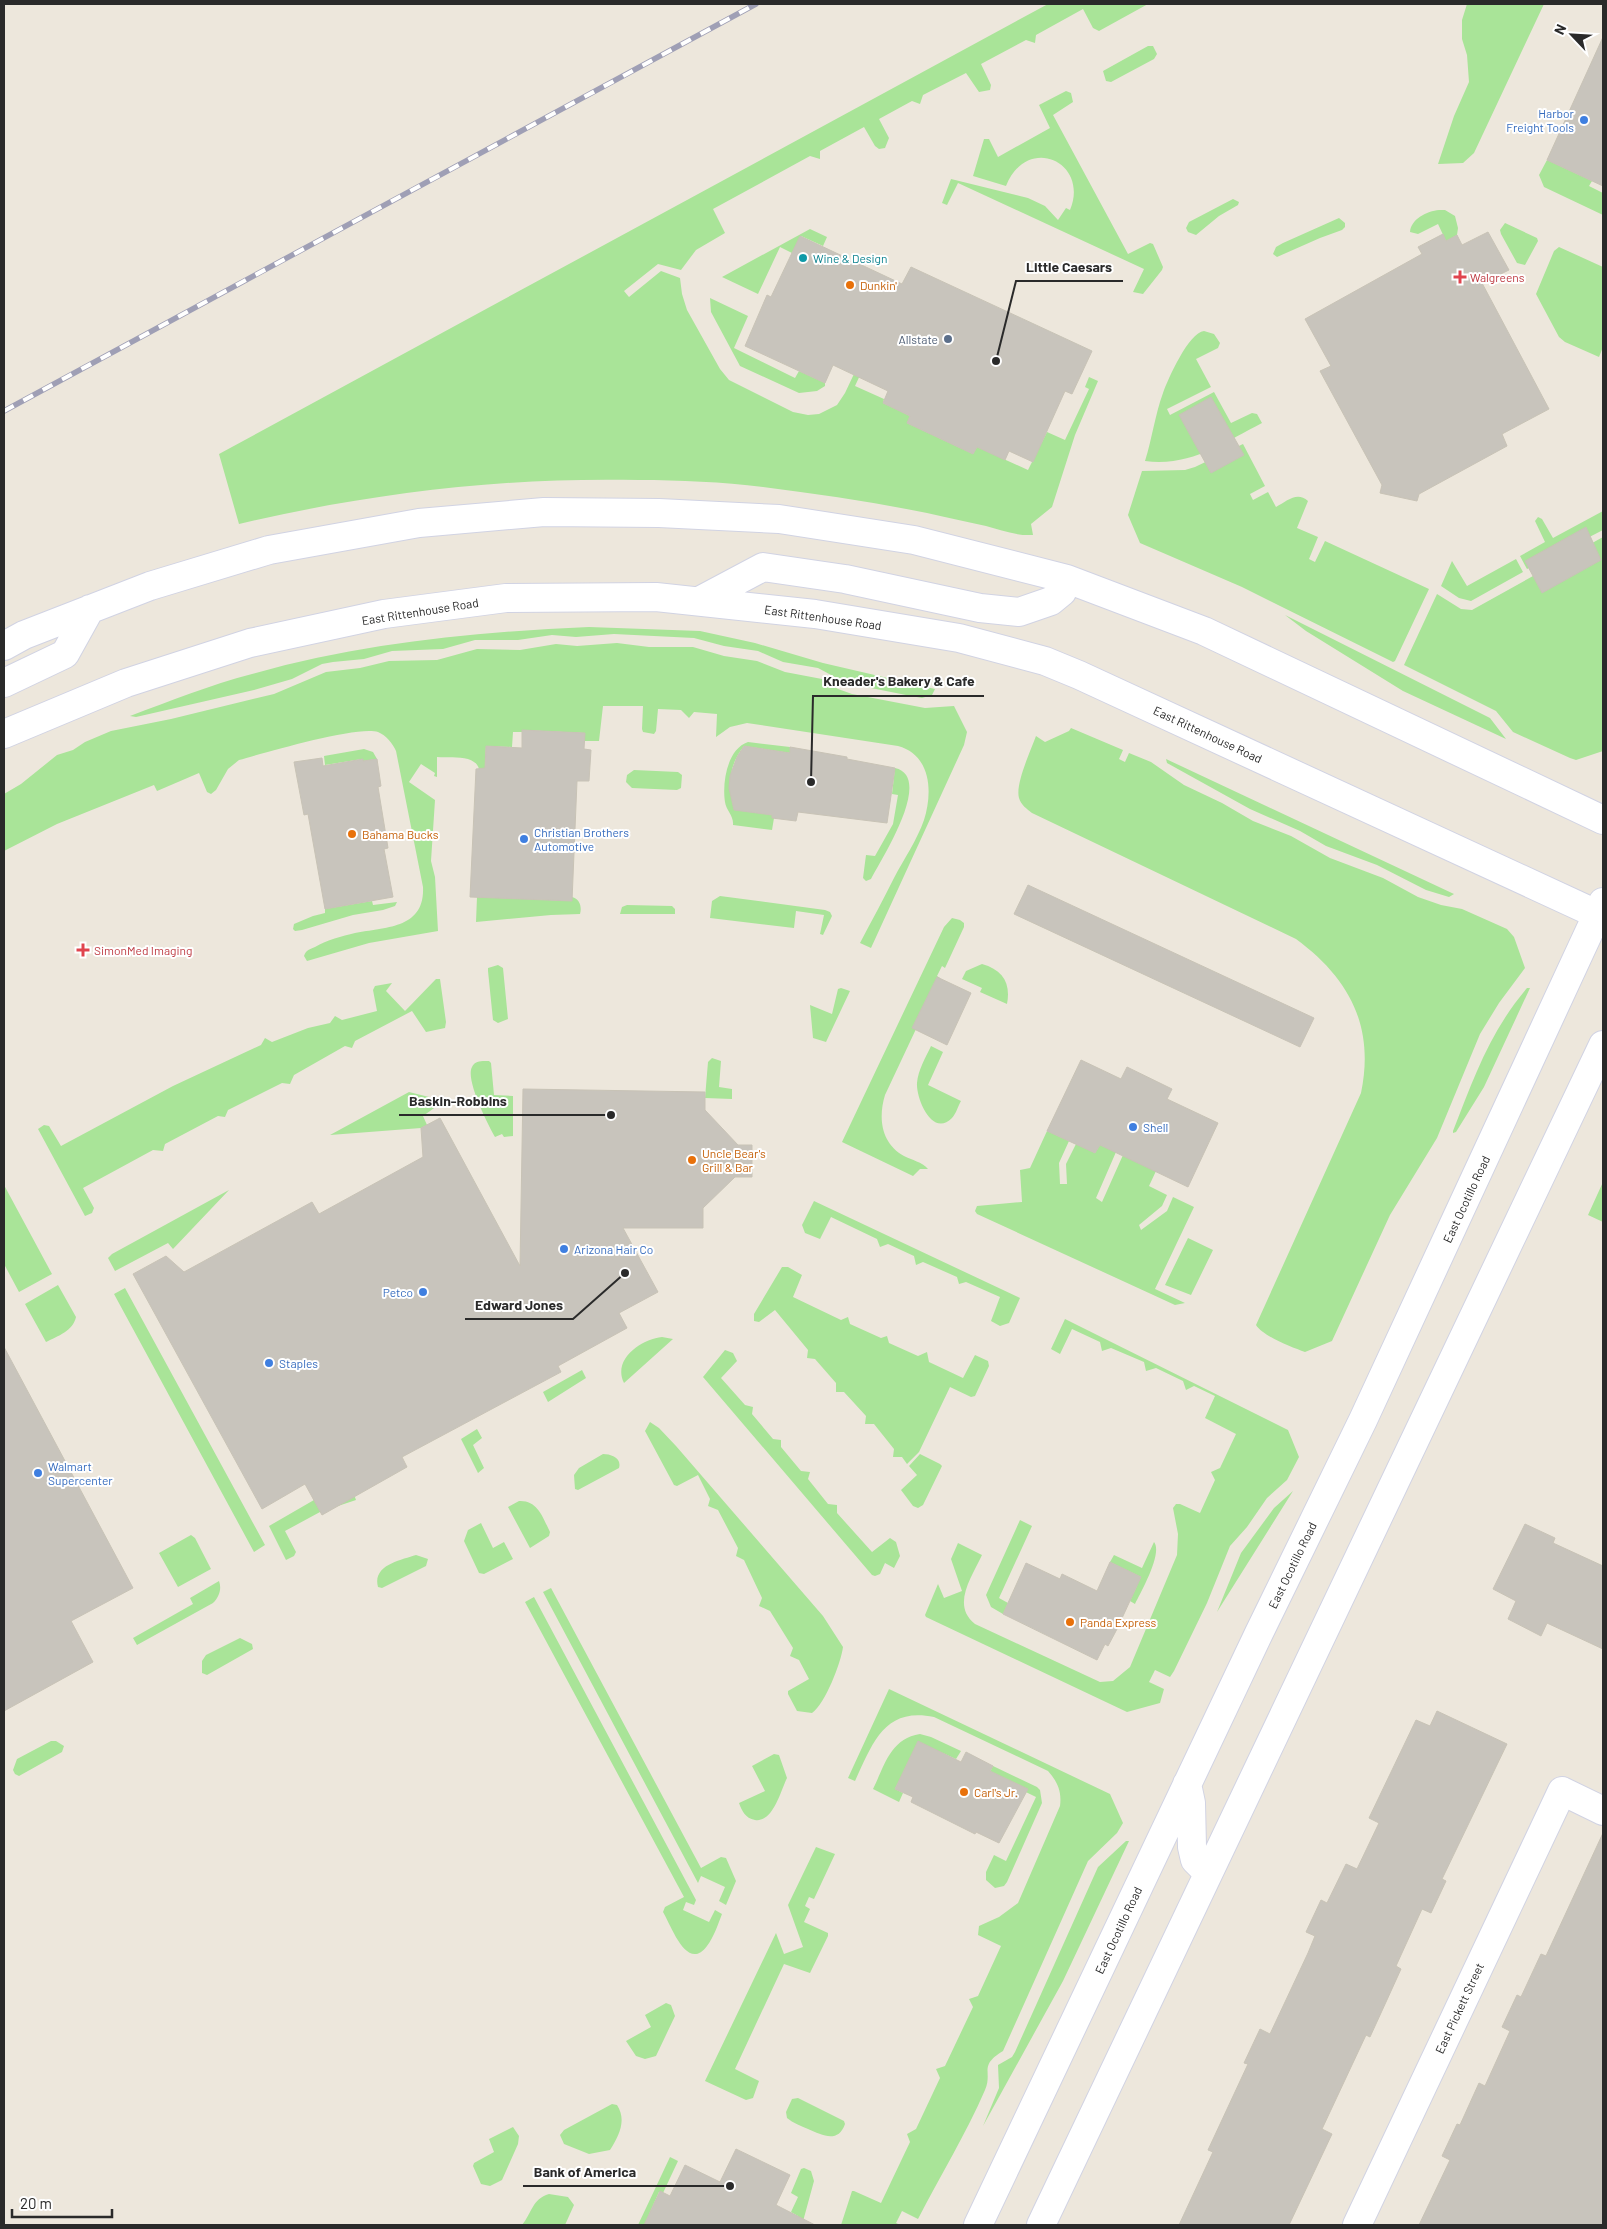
<svg xmlns="http://www.w3.org/2000/svg" width="1607" height="2229" viewBox="0 0 1607 2229" font-family="Barlow,sans-serif">
	<rect width="100%" height="100%" fill="#ede7dc"/>
	<!-- green -->
	<path fill="#a9e498" d="M1048,4H1148L1099,31L1093,28L1083,9L1036,35L1035,43L1026,40L981,64L991,85L990,90L979,92L966,73L923,95L920,104L912,101L879,119L889,138L885,148L879,149L875,146L864,127L820,151V159L810,156L713,209L725,233L696,250L681,270L658,264L624,291L629,297L661,271L680,278L682,294L687,310L720,369L729,380L793,412L808,415L819,414L837,405L845,393L870,340L875,343L855,386L884,399L883,403L910,416L907,423L973,454L977,447L1028,470L1047,432L1065,440L1089,389L1085,387L1089,377L1098,381L1075,435L1052,507L1031,524L1033,535C1016,536 1001,530 986,526C966,522 946,517 927,513C873,502 818,494 763,487C722,482 680,480 639,480C503,477 371,493 239,524L219,454Z
		M1467,4H1544L1474,153L1463,163L1438,164L1454,116L1469,82L1467,55L1462,39V20Z
		M1148,46H1153L1157,54L1154,59L1111,82L1106,81L1103,71Z
		M1066,91L1071,93L1073,102L1053,115L1128,254L1150,243L1153,244L1163,267L1162,270L1143,294L1133,292L1144,269L958,183L947,205L942,203L951,179L1028,198L1045,206L1058,220L1066,208L1070,210C1090,162 1027,133 1006,186L973,176L984,139H989L998,157L1050,128L1039,105Z
		M1547,160L1592,181L1589,186L1603,193V215L1544,187L1539,175Z
		M1233,199L1239,202L1238,205L1219,216L1196,235L1188,232L1186,228L1189,222Z
		M1439,210H1445L1455,216L1458,228L1457,235L1446,241L1438,224L1418,234L1410,232C1411,219 1427,211 1439,210Z
		M1339,218L1345,223V227L1342,230L1320,238L1277,257L1273,254L1276,247L1283,243Z
		M1505,223L1537,238L1538,241L1525,265L1517,263L1501,234L1500,230Z
		M810,229L827,237L823,246L801,236L792,253L780,247L758,294L722,277Z
		M1559,247L1603,267V347L1599,357L1565,342L1559,337L1536,294L1554,251Z
		M710,298L748,316L734,348L795,378L799,371L825,383V386L817,391L799,393L740,366L711,312Z
		M1204,331L1214,334L1220,343L1218,348L1196,359L1211,387L1167,409L1170,415L1214,392L1231,423L1252,413L1257,414L1262,423C1223,443 1191,467 1145,461C1152,439 1155,415 1163,393C1168,379 1189,332 1204,331Z
		M1243,444L1265,486L1250,494L1253,500L1268,492L1276,507C1287,501 1297,491 1308,501L1297,528L1318,537L1309,559L1315,562L1325,541L1429,589L1395,661L1393,662L1242,587L1140,543L1128,515L1142,471L1185,470L1195,467Z
		M1603,511V530L1527,569L1520,556L1545,542L1535,521L1538,517L1542,519L1553,538Z
		M1603,537V751L1576,760L1570,758L1513,732L1496,711L1404,665L1437,594L1461,609L1472,610Z
		M1516,559L1523,572L1471,601L1459,598L1441,586L1452,561L1467,586Z
		M1285,615L1490,718L1506,739L1403,691L1306,631Z
		M589,627L700,631L755,643L823,663L935,689L932,695L922,698L911,696L846,683L818,668L783,662L758,651L724,646L694,638L614,634L576,637L552,635L518,640H475L443,649L392,651L364,659L333,662L322,664L292,679L254,690L136,717L130,716C170,701 210,685 252,674C362,643 475,632 589,627Z
		M617,643L649,647H693L724,656L757,661L785,672L822,679L838,689L852,694L925,708L954,706L967,732L964,745L871,948L860,943C871,922 883,900 894,878C904,859 917,840 924,820C933,792 931,755 898,746L747,723L730,727L716,737L717,714L694,712L689,718L681,710L658,709L656,731L654,734L643,732L642,729L643,706H603L599,741H584V733L523,730L522,732H513L512,747L486,746L485,769H479C475,754 450,758 437,757V777L434,776L435,773L421,764L409,782L435,800L431,861L435,877L438,931L369,943L307,961L304,956C306,950 310,949 315,947C327,940 342,936 355,933C385,927 425,929 423,887L396,751C393,744 386,735 378,732C358,725 264,753 239,760L228,769L216,790L211,794L207,792L199,773L157,791L154,785L57,824L4,851V794L21,784L57,755L73,750L85,742L111,731L171,719L274,694L326,672L360,668L389,661L437,660L477,649L520,650L556,644L577,646Z
		M1071,728L1123,750L1119,759L1125,762L1129,753L1151,762L1184,785L1222,803L1253,821L1291,836L1330,858L1383,878L1418,897L1441,905L1462,909L1507,929L1514,937L1525,968L1499,1003L1480,1034L1437,1138L1390,1215L1332,1341L1305,1352C1291,1347 1263,1336 1256,1325L1361,1093C1375,1026 1349,978 1296,939L1032,813C1027,809 1021,805 1019,798C1015,784 1031,750 1036,736L1045,742L1069,731Z
		M748,742L790,747V753L744,746C728,766 728,786 734,809L772,815V818H774L772,830L733,825C734,816 726,810 725,802C722,783 727,749 748,742Z
		M364,749L373,752L377,759L363,761L362,759L325,765L324,756Z
		M1166,759L1454,894L1449,897L1426,890L1377,865L1326,846L1300,831L1250,809L1167,763Z
		M895,768C935,777 880,861 871,879L866,881L863,878L866,855L875,856L893,824L898,795L892,794Z
		M634,770L678,772L682,775L681,788L677,790L632,788L626,782L627,775Z
		M720,896L825,910L830,912L832,916L823,935L820,934L824,915L796,911L794,928L710,918L712,901Z
		M477,897L572,901V897C580,899 582,907 580,914L551,915L476,922Z
		M372,901L373,905L397,902L395,906L383,910L353,915L302,930L295,931L293,929L294,924L313,916L325,913V909Z
		M627,905L672,906L675,909V914H620L622,907Z
		M952,918L960,920L964,923V927L945,968L942,966L937,976L940,978L885,1095C878,1118 881,1143 904,1156C912,1160 922,1162 928,1169H920L913,1176L842,1142L944,927Z
		M982,964C1003,970 1011,983 1007,1004L980,992L982,988L962,979L966,971Z
		M498,965L503,968L508,1019L498,1023L493,1020L488,971V968Z
		M436,979H440L446,1022L445,1028L426,1032L412,1011L355,1041L352,1048L345,1046L294,1075L290,1084L282,1083L228,1110L225,1117L218,1116L165,1144L163,1151L153,1150L83,1188L94,1208L92,1213L85,1216L38,1129L44,1125L49,1126L61,1146L173,1086L261,1045L265,1038L272,1042L308,1028L330,1023L335,1016L342,1020L377,1011L373,990L375,986L392,983L386,991L405,1011Z
		M841,988L850,991L826,1042L813,1038L810,1005L832,1014L838,989Z
		M1527,988H1530L1484,1087L1456,1132L1453,1133V1131C1474,1078 1489,1033 1527,988Z
		M931,1046L943,1052L928,1085L961,1101C958,1106 956,1114 952,1118C932,1138 916,1098 917,1083C918,1070 926,1057 931,1046Z
		M712,1058L721,1061L719,1087L732,1089V1099L705,1098L708,1062Z
		M489,1061L491,1063L494,1095L513,1096V1136L504,1137L502,1134L495,1137C488,1125 465,1079 472,1067C475,1060 483,1061 489,1061Z
		M409,1092L429,1097L437,1106L423,1116L427,1125L421,1128L330,1135Z
		M1047,1131L1069,1141L1059,1163L1060,1184H1067L1066,1164L1076,1144L1095,1153L1100,1145L1116,1152L1096,1198L1102,1202L1123,1155L1156,1171L1149,1186L1167,1195L1162,1206L1139,1225L1141,1230L1167,1211L1173,1197L1194,1207L1155,1289L1185,1303L1175,1305L977,1214L975,1211L977,1206L1022,1202L1020,1170L1030,1168Z
		M1603,1182V1222L1588,1215Z
		M4,1185L52,1274L19,1292L4,1264Z
		M229,1190L173,1249L168,1243L115,1271L108,1258L112,1254Z
		M814,1201L1020,1298L1009,1323L1000,1326L991,1321L1000,1297L966,1282L959,1284L957,1277L923,1262L916,1265L914,1256L888,1244L880,1247L877,1239L831,1217L820,1239L805,1233L802,1225Z
		M1188,1238L1213,1250L1191,1295L1165,1285Z
		M782,1267H788L802,1275L793,1297L841,1320L848,1317L850,1324L881,1338L887,1336L889,1343L918,1356L927,1352L929,1362L963,1378L975,1355L988,1361L989,1366L975,1396L971,1397L950,1387L919,1452L907,1464L902,1457H893L894,1449L874,1424H865L866,1416L844,1392H836V1383L815,1359L807,1358L808,1350L775,1310L759,1322L754,1321V1314Z
		M58,1285L76,1317C73,1331 58,1336 46,1342L25,1304Z
		M125,1288L265,1545L254,1552L114,1294Z
		M1065,1319L1288,1430L1299,1457L1287,1480L1267,1498L1247,1527L1230,1546L1207,1603L1174,1671L1170,1677L1155,1670L1149,1682L1164,1689L1160,1703L1127,1712L926,1617L925,1615L938,1584L944,1598L962,1591L951,1559L958,1543L982,1555C972,1577 951,1605 975,1624L1100,1682L1113,1681L1130,1667L1177,1555L1178,1534L1173,1508L1176,1504H1180L1200,1513L1215,1480L1211,1472L1220,1468L1236,1434L1205,1418L1215,1396L1194,1386L1186,1390L1183,1381L1156,1368L1146,1371L1144,1362L1111,1348L1102,1351L1100,1342L1072,1329L1060,1354L1051,1349Z
		M662,1337L673,1339L624,1383C612,1359 642,1339 662,1337Z
		M725,1350L733,1353L737,1361L721,1378L745,1405L753,1407L752,1414L773,1439L781,1440V1447L801,1471L810,1472L808,1479L828,1504L837,1505V1513L872,1552L890,1538L896,1542L900,1556L894,1568L885,1563L880,1574L875,1576L872,1575L703,1377Z
		M582,1370L586,1378L548,1402L543,1392Z
		M650,1422L659,1428L676,1446L823,1616L843,1647C841,1663 825,1704 812,1713L797,1711L788,1694V1691L809,1679L799,1660L790,1656L793,1648L770,1611L759,1606L762,1598L744,1560L736,1556L738,1548L718,1510L708,1506L710,1499L698,1475L677,1486L674,1485L645,1431Z
		M477,1429L482,1438L473,1445L484,1468L478,1473L461,1439Z
		M603,1454C611,1454 622,1458 619,1468L578,1490L575,1489L574,1475L579,1468Z
		M920,1454L940,1464L942,1466L923,1505L918,1508L913,1506L901,1490L917,1475L909,1466Z
		M350,1484L356,1500L320,1512L285,1531L296,1552L294,1556L286,1560L269,1526L314,1500Z
		M1293,1491L1217,1612L1241,1553L1274,1508Z
		M519,1501C538,1500 543,1518 550,1532L549,1536L530,1548L508,1507Z
		M1020,1520L1032,1526L999,1598L1008,1603L1003,1614L991,1607L986,1595Z
		M481,1523L493,1548L504,1542L513,1559L484,1574L479,1573L464,1541L468,1530Z
		M191,1535L195,1538L211,1569L178,1587L159,1553Z
		M1154,1542C1163,1553 1141,1592 1135,1604L1130,1601L1141,1577L1110,1562L1114,1555L1142,1568Z
		M416,1555L428,1559L426,1566L382,1588L378,1587C372,1565 401,1560 416,1555Z
		M219,1581C222,1589 219,1597 213,1603L137,1645L133,1638L193,1604L190,1598Z
		M551,1588L701,1868L721,1857L726,1858L736,1881L726,1905L719,1901L725,1887L701,1876L698,1883L543,1592Z
		M534,1597L696,1900L694,1905L686,1902L683,1910L709,1922L715,1910L722,1914C718,1924 714,1937 707,1946C687,1973 671,1925 663,1912L665,1907L684,1897L525,1602Z
		M240,1638L252,1644L253,1649L207,1675L202,1673V1661L206,1655Z
		M889,1689L1110,1794L1123,1823L1117,1833L1088,1861L1003,2051C978,2066 993,2072 985,2090C966,2134 940,2176 918,2219L902,2211L896,2223L900,2225H841L852,2191H854L881,2203L910,2142L907,2134L916,2129L940,2078L936,2069L945,2066L973,2007L969,1999L978,1996L1001,1946L978,1935L979,1926L999,1917L1018,1903L1060,1806C1062,1791 1057,1781 1048,1771L934,1717C884,1707 873,1743 855,1781L848,1778Z
		M920,1734L931,1737L961,1751L956,1759L918,1742L895,1789L903,1793L899,1802L873,1789C885,1765 890,1739 920,1734Z
		M51,1741H56L64,1746L62,1752L19,1776L15,1774L13,1770L17,1759Z
		M774,1754L779,1755L787,1778C781,1790 773,1823 755,1820C745,1818 742,1811 739,1803L765,1791L752,1766Z
		M993,1766L1037,1787L1040,1790L1042,1803L1007,1882L1004,1886L995,1888L986,1880V1872L994,1855L1006,1861L1036,1797L989,1774Z
		M1126,1841H1129L1063,1981L983,2126L999,2088L998,2065L1012,2057L1015,2052L1098,1867Z
		M816,1847L835,1854L814,1899L809,1897L805,1906L810,1909L804,1922L828,1933V1936L810,1973L784,1964L735,2069L759,2081L753,2098L746,2100L705,2081L776,1933L784,1954L803,1947L788,1905Z
		M666,2003L671,2005L675,2016L656,2056L645,2059L636,2056L626,2041L651,2027L645,2015Z
		M798,2098L844,2121L845,2124C838,2144 822,2135 808,2129C801,2126 793,2123 787,2118L786,2112L792,2099Z
		M612,2104L617,2105C627,2120 619,2136 610,2150L589,2154L564,2144L560,2135L564,2130Z
		M513,2127L519,2136L518,2144L502,2180L490,2186L481,2184L473,2166L474,2163L494,2152L489,2139Z
		M670,2157L678,2161L663,2193L659,2192L646,2221L654,2225H638Z
		M804,2168L811,2171L814,2181L802,2225H794L798,2216L791,2212L798,2197L791,2193L801,2169Z
		M549,2194L568,2197L574,2205L565,2225H522C532,2213 532,2199 549,2194Z"/>
	<!-- building -->
	<path fill="#c8c4bc" stroke="#c8c3b6" d="M1603,37V186L1547,160Z
		M1488,232L1509,270L1482,283L1549,409L1502,434L1507,446L1419,494L1417,501L1380,493L1382,485L1320,371L1331,366L1305,319L1422,254L1418,247L1443,234L1446,241L1457,235L1462,245Z
		M800,236L902,284L911,267L1092,351L1072,394L1065,391L1033,462L1009,451L1005,460L977,447L973,454L907,423L910,416L883,403L888,391L833,365L825,383L745,346L767,295L771,297Z
		M1211,397L1244,455L1211,473L1179,415Z
		M1586,527L1601,560L1542,593L1525,561Z
		M522,730L585,733L584,749L591,750L589,781H577L572,901L470,897L476,769L485,768L486,746L522,748Z
		M744,746L790,753V747L847,757V759L895,768L887,823L798,812L796,821L772,818V815L734,810L729,788L730,776L737,757Z
		M322,758L323,766L363,759V761L377,759L381,786L378,787L388,848L384,849L393,897L325,909L308,814L304,815L294,762Z
		M1028,885L1314,1018L1300,1047L1014,914Z
		M937,977L971,993L947,1045L912,1028Z
		M1081,1060L1121,1079L1127,1067L1172,1089L1167,1099L1218,1123L1188,1187L1100,1145L1095,1153L1047,1131Z
		M523,1089L705,1092V1110L738,1145H752V1177H735L703,1208V1228H623L658,1292L619,1313L627,1328L558,1366L561,1372L402,1457L407,1467L322,1515L305,1484L262,1509L133,1274L166,1256L184,1272L312,1202L319,1214L423,1157L421,1128L440,1118L520,1266Z
		M4,1347L133,1588L71,1621L93,1662L4,1711Z
		M1525,1524L1555,1538L1553,1543L1603,1566V1649L1547,1623L1541,1636L1508,1619L1516,1601L1493,1589Z
		M1110,1562L1141,1577L1117,1629L1108,1646L1105,1644L1097,1660L1003,1614L1026,1563L1060,1579L1062,1574L1097,1591Z
		M1437,1711L1507,1744L1442,1879L1446,1881L1431,1913L1422,1909L1396,1966L1401,1969L1386,2002L1370,2037L1366,2035L1322,2129L1332,2134L1289,2225H1179L1213,2152L1208,2150L1248,2064L1244,2063L1260,2029L1270,2034L1308,1953L1315,1936L1306,1932L1321,1900L1327,1903L1346,1864L1357,1869L1379,1823L1369,1818L1416,1720L1430,1726Z
		M918,1741L961,1762L966,1752L993,1766L990,1771L1028,1789L999,1843L976,1832L975,1834L911,1802L913,1797L895,1789Z
		M1603,1833V2225H1419L1450,2160L1442,2156L1457,2124L1460,2125L1479,2083L1485,2086L1510,2031L1502,2027L1517,1995L1521,1997L1541,1954L1546,1956Z
		M736,2149L790,2175L776,2205L815,2225H644L660,2191L670,2196L685,2165L720,2182Z"/>
	<g fill="none" stroke-linecap="round" stroke-linejoin="round">
		<!-- minor casing -->
		<g stroke="#d1d3e3" stroke-width="30">
			<path id="minor" d="M1357,2225L1562,1791L1603,1811"/>
		</g>
		<!-- secondary casing -->
		<g stroke="#d1d3e3" stroke-width="30">
			<path id="secondary" d="M699,601L763,567L845,579L980,608L1019,612L1051,601L1062,592L1067,579
				M4,646L24,635L150,586L269,550L419,523L544,512L659,513L779,519L914,540L1067,579L1204,631L1603,820
				M4,683L65,654L90,609
				M4,734L126,683L250,643L384,614L506,598L656,597L815,614L959,638L1045,661L1079,675L1603,917
				M1187,1784L1191,1803L1192,1847L1195,1860L1208,1873
				M978,2225L1259,1633L1363,1420L1603,902
				M1041,2225L1603,1045"/>
		</g>
		<!-- minor -->
		<use href="#minor" stroke="#fff" stroke-width="28"/>
		<!-- secondary -->
		<use href="#secondary" stroke="#fff" stroke-width="28"/>
		<!-- rail casing -->
		<g stroke="#9f9fb5" stroke-width="5.5">
			<path id="rail" d="M4,411L756,4"/>
		</g>
		<!-- rail -->
		<use href="#rail" stroke="#fff" stroke-width="4" stroke-dasharray="11" stroke-linecap="butt"/>
	</g>
	<!-- markers -->
	<g fill="#3f7fe0" stroke="#fff" stroke-width="2">
		<circle cx="1584" cy="120" r="5"/>
		<circle cx="524" cy="839" r="5"/>
		<circle cx="1133" cy="1127" r="5"/>
		<circle cx="564" cy="1249" r="5"/>
		<circle cx="423" cy="1292" r="5"/>
		<circle cx="269" cy="1363" r="5"/>
		<circle cx="38" cy="1473" r="5"/>
	</g>
	<circle fill="#0f9aa8" stroke="#fff" stroke-width="2" cx="803" cy="258" r="5"/>
	<g fill="#e0444e" stroke="#fff" stroke-width="2">
		<path d="M1457.5 269.5h5v5h5v5h-5v5h-5v-5h-5v-5h5z"/>
		<path d="M80.5 942.5h5v5h5v5h-5v5h-5v-5h-5v-5h5z"/>
	</g>
	<g fill="#e8710a" stroke="#fff" stroke-width="2">
		<circle cx="850" cy="285" r="5"/>
		<circle cx="352" cy="834" r="5"/>
		<circle cx="692" cy="1160" r="5"/>
		<circle cx="1070" cy="1622" r="5"/>
		<circle cx="964" cy="1792" r="5"/>
	</g>
	<circle fill="#5c6f8a" stroke="#fff" stroke-width="2" cx="948" cy="339" r="5"/>
	<g text-anchor="middle" dominant-baseline="central" stroke-width="4" stroke-linejoin="round" paint-order="stroke">
		<!-- shop labels -->
		<g font-size="12" fill="#366cbe" stroke="#fff" text-anchor="start">
			<text x="1574" y="113" text-anchor="end">Harbor<tspan x="1574" dy="14">Freight Tools</tspan></text>
			<text x="534" y="832">Christian Brothers<tspan x="534" dy="14">Automotive</tspan></text>
			<text x="1143" y="1127">Shell</text>
			<text x="574" y="1249">Arizona Hair Co</text>
			<text x="413" y="1292" text-anchor="end">Petco</text>
			<text x="279" y="1363">Staples</text>
			<text x="48" y="1466">Walmart<tspan x="48" dy="14">Supercenter</tspan></text>
		</g>
		<!-- culture labels -->
		<g font-size="12" fill="#0d838f" stroke="#fff" text-anchor="start">
			<text x="813" y="258">Wine &amp; Design</text>
		</g>
		<!-- health labels -->
		<g font-size="12" fill="#be3a42" stroke="#fff" text-anchor="start">
			<text x="1470" y="277">Walgreens</text>
			<text x="94" y="950">SimonMed Imaging</text>
		</g>
		<!-- food labels -->
		<g font-size="12" fill="#c56008" stroke="#fff" text-anchor="start">
			<text x="860" y="285">Dunkin'</text>
			<text x="362" y="834">Bahama Bucks</text>
			<text x="702" y="1153">Uncle Bear's<tspan x="702" dy="14">Grill &amp; Bar</tspan></text>
			<text x="1080" y="1622">Panda Express</text>
			<text x="974" y="1792">Carl's Jr.</text>
		</g>
		<!-- service labels -->
		<g font-size="12" fill="#4e5e75" stroke="#fff" text-anchor="end">
			<text x="938" y="339">Allstate</text>
		</g>
		<!-- street labels -->
		<g font-size="12" fill="#2a2a2a" stroke="#fff">
			<text transform="translate(420 611) rotate(-9)">East Rittenhouse Road</text>
			<text transform="translate(823 617) rotate(8)">East Rittenhouse Road</text>
			<text transform="translate(1208 734) rotate(25)">East Rittenhouse Road</text>
			<text transform="translate(1466 1199) rotate(-65)">East Ocotillo Road</text>
			<text transform="translate(1292 1565) rotate(-64)">East Ocotillo Road</text>
			<text transform="translate(1118 1930) rotate(-65)">East Ocotillo Road</text>
			<text transform="translate(1459 2008) rotate(-65)">East Pickett Street</text>
		</g>
	</g>
	<!-- callouts -->
	<path fill="none" stroke="#2a2a2a" stroke-width="2" d="M996 361L1016 281H1123M811 782L813 696H984M611 1115L516 1115H399M625 1273L573 1319H465M730 2186L646 2186H523"/>
	<g fill="#2a2a2a" stroke="#fff" stroke-width="2">
		<circle cx="996" cy="361" r="5"/>
		<circle cx="811" cy="782" r="5"/>
		<circle cx="611" cy="1115" r="5"/>
		<circle cx="625" cy="1273" r="5"/>
		<circle cx="730" cy="2186" r="5"/>
	</g>
	<g font-size="14" text-anchor="middle" font-weight="bold" fill="#2a2a2a" stroke="#fff" stroke-width="4" stroke-linejoin="round" paint-order="stroke">
		<text x="1069" y="272">Little Caesars</text>
		<text x="899" y="686">Kneader's Bakery &amp; Cafe</text>
		<text x="458" y="1106">Baskin-Robbins</text>
		<text x="519" y="1310">Edward Jones</text>
		<text x="585" y="2177">Bank of America</text>
	</g>
	<!-- border -->
	<rect width="1607" height="2229" fill="none" stroke="#2a2a2a" stroke-width="10"/>
	<!-- north arrow -->
	<g transform="translate(1572 35) rotate(295)" stroke="#ffffff" stroke-width="4" paint-order="stroke">
	<path d="M0-4L9 19L0 12L-9 19Z" fill="#2a2a2a"/>
	<text y="-8" font-size="14" font-weight="bold" text-anchor="middle" fill="#2a2a2a">N</text>
	</g>
	<!-- scale -->
	<path d="M12 2209v8h100v-8" fill="none" stroke="#2a2a2a" stroke-width="2.5"/>
	<text x="20" y="2209" font-size="15" fill="#2a2a2a" stroke="#ffffff" stroke-width="4" paint-order="stroke">20 m</text>
</svg>
